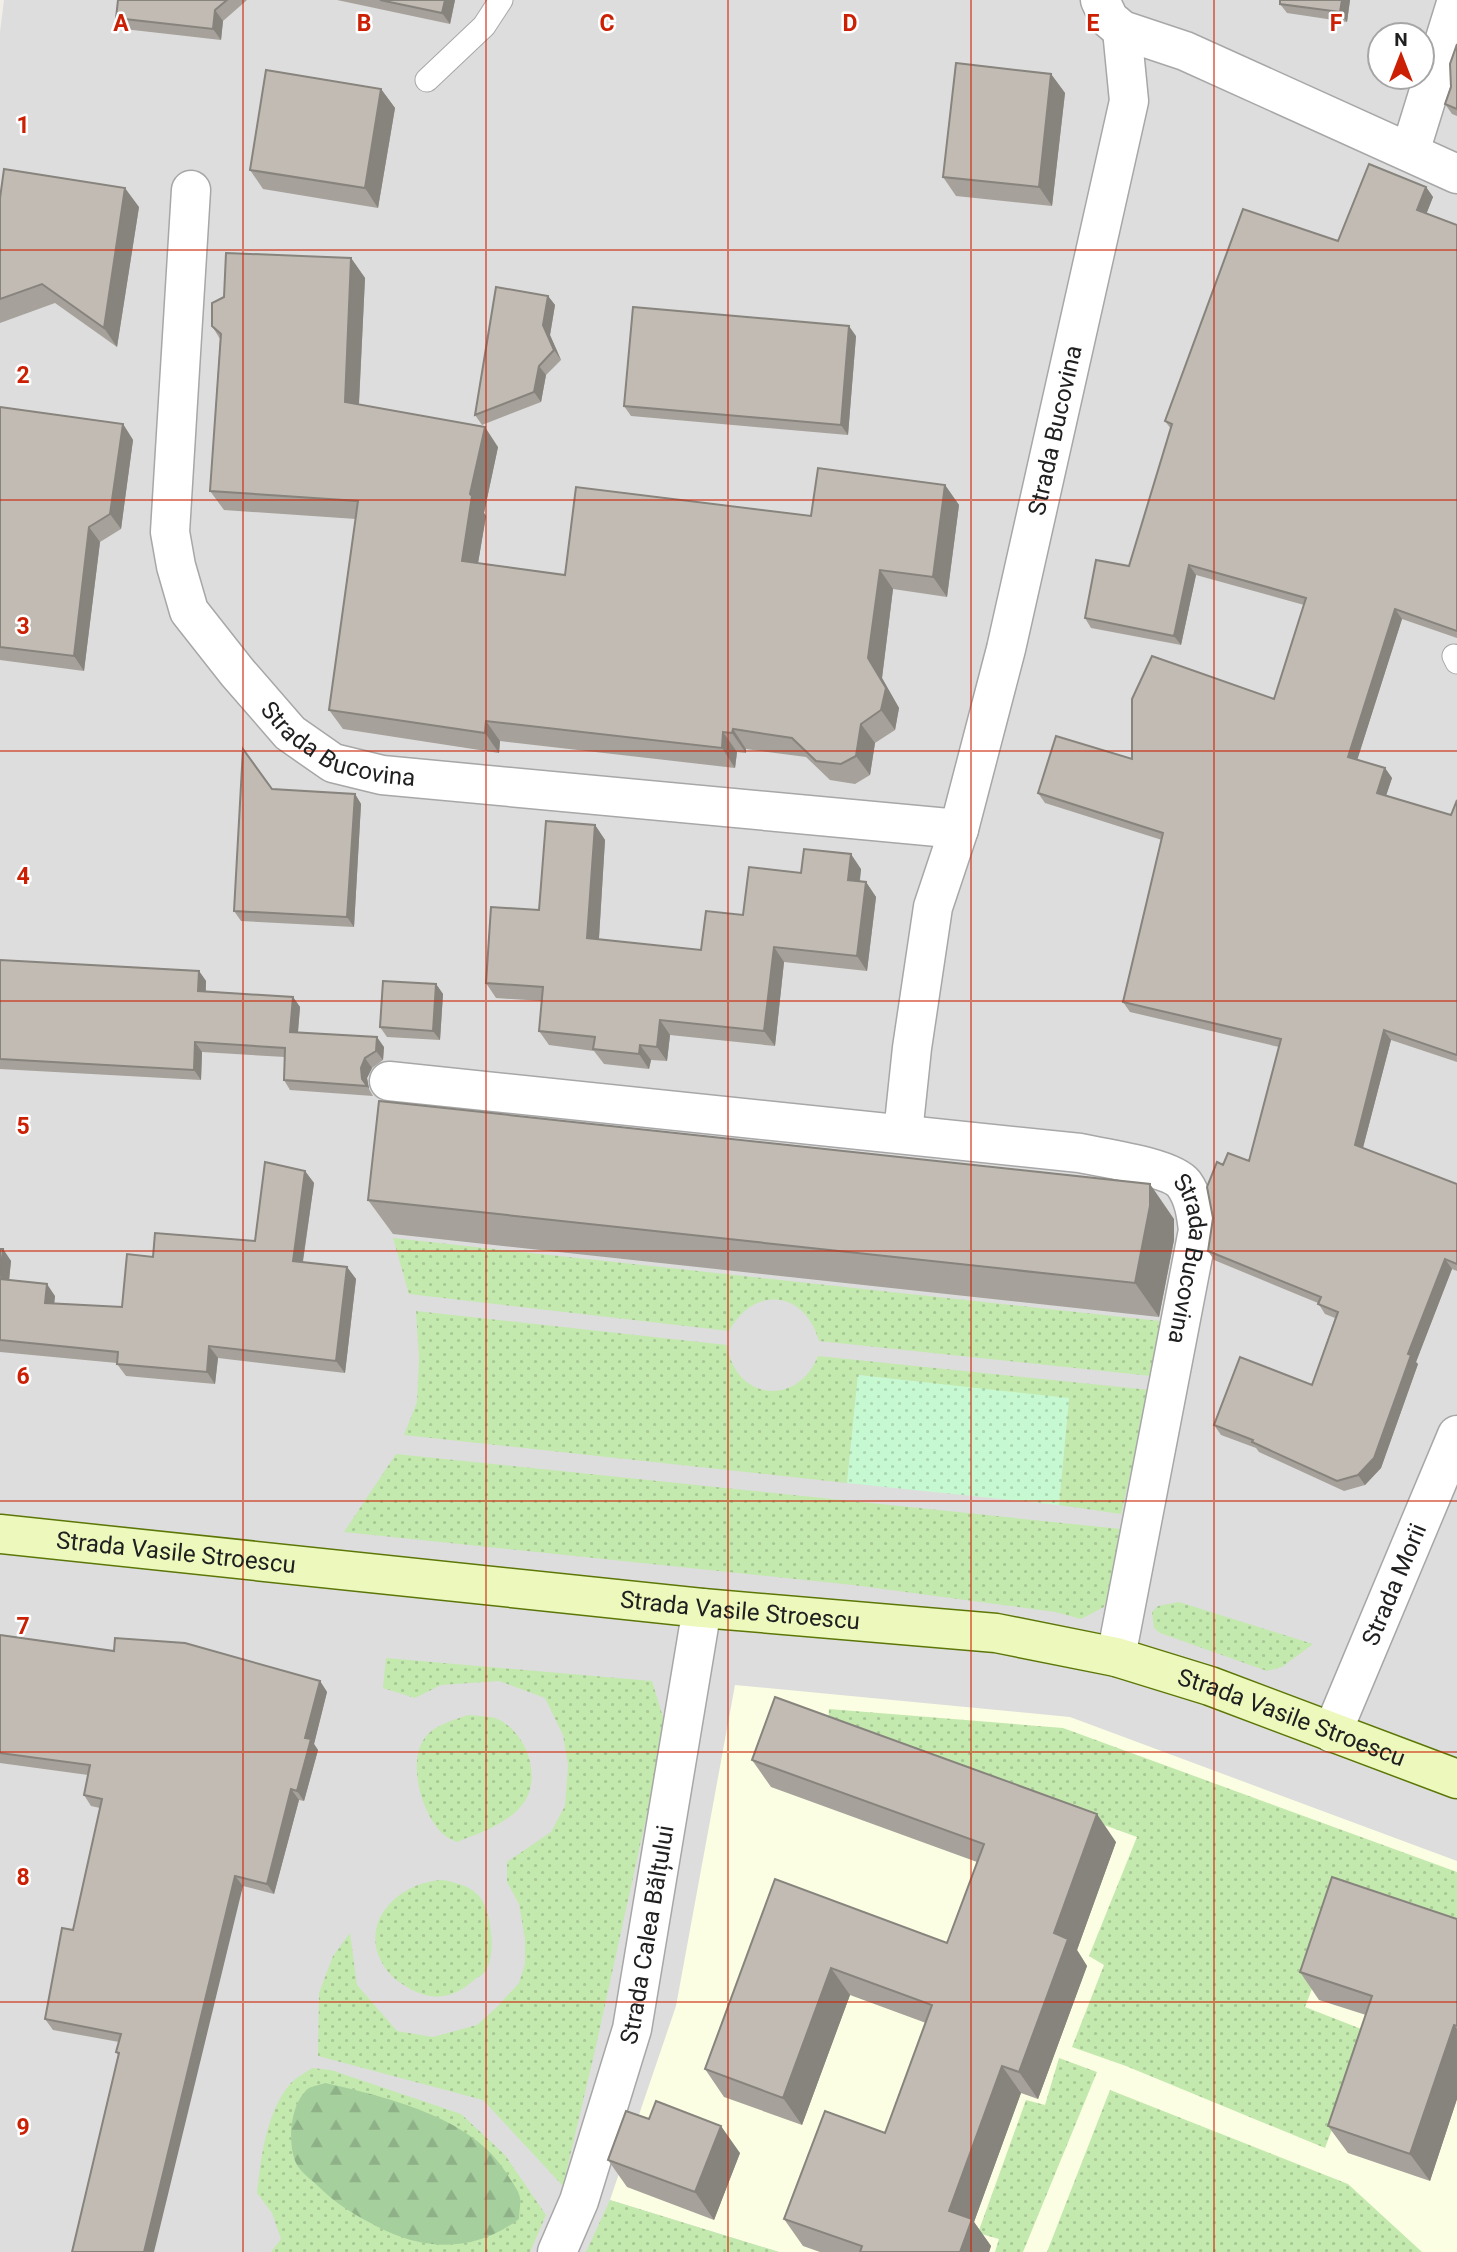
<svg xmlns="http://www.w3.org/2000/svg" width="1457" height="2252" viewBox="0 0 1457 2252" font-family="Roboto,sans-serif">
	<defs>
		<pattern id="grass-dots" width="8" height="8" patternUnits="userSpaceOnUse" patternTransform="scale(1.75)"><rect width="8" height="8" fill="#c3e9ae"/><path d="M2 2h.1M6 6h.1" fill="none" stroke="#a7c895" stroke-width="1.8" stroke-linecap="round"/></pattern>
		<pattern id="forest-firs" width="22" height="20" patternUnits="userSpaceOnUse" patternTransform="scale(1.75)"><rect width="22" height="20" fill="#a5cf9d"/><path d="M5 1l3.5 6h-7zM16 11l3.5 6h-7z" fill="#8eb187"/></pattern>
		<pattern id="park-dots" width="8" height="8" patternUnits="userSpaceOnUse" patternTransform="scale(1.75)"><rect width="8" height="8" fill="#c6f9d1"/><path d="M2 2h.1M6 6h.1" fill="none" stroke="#aad5b3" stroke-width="1.8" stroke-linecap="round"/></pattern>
	</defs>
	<rect width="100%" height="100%" fill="#f1efe7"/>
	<!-- residential -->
	<path fill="#dedddd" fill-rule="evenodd" d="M4,0H1457V2252H0V32ZM1380,35H1422V77H1380Z"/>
	<!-- education -->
	<path fill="#fbfee2" d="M735,1685L1070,1717L1457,1861V2252H779L610,2200L676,2006Z"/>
	<!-- grass -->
	<path fill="url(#grass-dots)" d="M393,1238L1160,1321L1151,1376L819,1341C805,1290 754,1285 729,1331L409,1294Z
		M416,1311L727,1345C735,1400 797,1408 818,1356L1150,1390L1121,1514L1059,1505L1069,1399L858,1375L847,1483L404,1435L417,1402L419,1358Z
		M396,1454L1121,1529L1113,1580L1104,1607L1081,1619L1055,1612L853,1585L344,1532Z
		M1179,1602L1313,1644L1282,1667L1267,1671L1160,1633L1154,1628L1152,1612L1158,1606Z
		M386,1658L652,1681L666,1727L596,2046L563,2186L483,2100L318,2056L319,1993L333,1956L350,1933L357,1985L397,2031L433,2037L477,2025L496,2008L519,1983L525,1964V1939L519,1904L507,1882V1862L551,1832L565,1806L568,1765L563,1735L545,1698L499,1681L441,1685L415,1698L383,1688Z
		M829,1709L1063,1728L1457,1872V1925L1350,1889L1305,2007L1369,2032L1325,2148L1126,2066L1072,2047L1104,1965L1089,1956L1137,1837L828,1724Z
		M468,1715C476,1716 487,1716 495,1718C522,1728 540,1768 528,1795C517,1821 480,1833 457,1842C452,1840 446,1837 443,1834C421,1814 405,1757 428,1734C438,1724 454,1720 468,1715Z
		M443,1880C456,1883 468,1885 477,1894C491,1907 497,1953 486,1970C484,1974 478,1977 474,1980C453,1999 432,2002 407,1987C401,1983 394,1979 390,1974C352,1930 394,1882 443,1880Z
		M1059,2058L1097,2072L1023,2252H995L999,2239L978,2233L1026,2100L1045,2105Z
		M312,2068L331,2070L461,2114L505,2155L546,2215L530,2252H271L281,2239L272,2213L257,2193C261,2157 266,2113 290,2084C295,2078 305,2073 312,2068Z
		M1110,2090L1348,2184L1422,2252H1047Z
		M610,2200L779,2252H586Z"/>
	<!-- forest -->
	<path fill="url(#forest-firs)" d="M325,2083C386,2097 473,2117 507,2174C511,2181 519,2190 520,2198C521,2204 519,2212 519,2219C476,2252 425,2252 376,2226C355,2215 336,2204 319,2187C312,2180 300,2172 296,2163C287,2143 290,2102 309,2088C313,2086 320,2085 325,2083Z"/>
	<!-- park -->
	<path fill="url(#park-dots)" d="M858,1375L1069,1398L1059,1505L847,1483Z"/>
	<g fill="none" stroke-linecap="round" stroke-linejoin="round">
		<!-- service casing -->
		<g stroke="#a7a7a7" stroke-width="25">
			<path id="service" d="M427,80L484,26L501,0
				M1454,656L1457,662"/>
		</g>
		<!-- minor casing -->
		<g stroke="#a7a7a7" stroke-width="41">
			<g id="minor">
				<path d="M1100,0L1109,19L1122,30L1185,51L1457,174"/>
				<path d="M1410,152L1457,0"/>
				<path id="s1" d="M191,190L170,532L176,566L189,611L237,672L290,733L333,763L382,775L959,829L1006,649L1129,101L1122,30"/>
				<path id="s2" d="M389,1081L1080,1153C1102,1158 1171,1167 1184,1184C1194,1198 1196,1214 1198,1230L1116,1657"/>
				<path d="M903,1133L912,1048L933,907L959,829"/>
				<path id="s3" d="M1332,1733L1457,1435"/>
				<path id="s4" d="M557,2252L579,2201L632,2029L702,1608"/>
			</g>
		</g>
		<!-- secondary casing -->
		<g stroke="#5c7707" stroke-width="41">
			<g id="secondary">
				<path id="s5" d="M0,1534L702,1608L996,1633L1116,1657L1210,1686L1457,1779"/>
			</g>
		</g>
		<!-- service -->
		<use href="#service" stroke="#fff" stroke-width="23"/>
		<!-- minor -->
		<use href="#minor" stroke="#fff" stroke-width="38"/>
		<!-- secondary -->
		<use href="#secondary" stroke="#edf8bd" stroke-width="38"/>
	</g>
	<!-- wall -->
	<path fill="#a6a19a" d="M118,0H247L223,21L221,40L124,29L116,18Z
		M337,0H455L450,24Z
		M1350,0L1347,22L1287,13L1280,4Z
		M1457,44V116L1452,114L1445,104L1451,87Z
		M1051,74L1065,93L1052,206L956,196L943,177Z
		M381,89L395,108L378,208L263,189L250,170Z
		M1426,187L1433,197L1426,214L1457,225V638L1402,619L1357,760L1385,768L1392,778L1386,795L1451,815L1457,800V1062L1391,1040L1363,1148L1457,1184V1271L1452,1269L1416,1362L1418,1364L1381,1468L1365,1485L1344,1491L1259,1452L1256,1448L1221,1435L1214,1425L1312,1385L1335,1318L1325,1314L1318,1303L1214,1260L1208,1251L1223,1165L1249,1161L1279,1047L1130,1012L1123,1002L1162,840L1045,803L1038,793L1132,759L1274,699L1304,605L1196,575L1181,645L1091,628L1085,618L1129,566L1171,429L1165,421L1338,241Z
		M0,198L139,207L117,347L55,303L0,323Z
		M351,258L365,278L359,405L498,447L484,513L486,516L478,563L565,575L945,485L959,505L947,597L893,589L882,678L899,708L895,730L875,743L870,775L855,784L830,780L806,757L746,749V753L737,752L735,768L500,741L499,753L343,729L329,710L356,519L224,510L210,491L220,339L212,326Z
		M548,296L555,305L550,335L561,360L546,375L541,402L482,425L475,415Z
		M856,336L848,435L631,416L624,406Z
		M0,407L123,424L133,440L121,529L100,542L84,671L0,660Z
		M355,794L361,804L354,927L241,921L234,911Z
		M595,825L605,840L599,939L701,950L743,915L801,873L861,869L860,881L866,882L876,897L867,971L784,962L775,1046L670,1035L667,1061L651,1060L649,1069L604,1064L594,1051L549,1045L539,1031L542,1001L496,998L486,983L539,910Z
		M0,960L199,971L206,981V991L293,997L300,1007L298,1033L384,1047L383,1060L372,1068L367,1078L369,1089L373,1096L290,1090L284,1080L285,1057L202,1052L201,1080L0,1069Z
		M436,984L443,994L440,1040L387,1037L380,1027Z
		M305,1171L314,1183L303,1262L347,1267L356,1279L345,1373L218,1358L215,1384L126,1376L117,1364V1363L0,1352V1249H3L11,1261L9,1280L55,1296L54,1303L122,1307L153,1257L255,1241Z
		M368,1200L1174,1219V1240L1159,1317L393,1234Z
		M0,1635L320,1681L327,1692L314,1744L318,1750L304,1801L299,1800L274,1894L243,1886L119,2056L116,2052L119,2042L53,2030L45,2019L73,1930L100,1808L91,1806L84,1795L88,1775L0,1763Z
		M752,1760L1116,1842L1077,1950L1087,1966L1038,2099L1021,2093L974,2222L991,2246L989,2252H820L803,2246L784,2219L885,2133L926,2023L850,1995L802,2125L724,2097L705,2069L775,1879L947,1943L977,1862L771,1787Z
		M1457,1919V2099L1430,2181L1348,2153L1328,2126L1366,2015L1319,2000L1300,1972Z
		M649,2119L740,2153L714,2220L627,2187L608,2160Z"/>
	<!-- shaded-wall -->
	<path fill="#87837d" d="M445,0H455L450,24L442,13Z
		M1342,0H1350L1347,22L1340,12Z
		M215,10L223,21L221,40L213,29Z
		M1051,74L1065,93L1052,206L1039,187Z
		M381,89L395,108L378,208L365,188Z
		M1426,187L1433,197L1424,220L1417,210Z
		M125,188L139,207L117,347L104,328Z
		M351,258L365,278L358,421L345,402Z
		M548,296L555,305L550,335L561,360L554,350L543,325Z
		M849,326L856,336L848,435L841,425Z
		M539,366L546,375L541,402L534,392Z
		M123,424L133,440L121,529L110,514Z
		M485,427L498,447L484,513L486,516L475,581L462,561L470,494Z
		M945,485L959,505L947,597L933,577Z
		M89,527L100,542L84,671L74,656Z
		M1189,565L1196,575L1181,645L1174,636Z
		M880,570L893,589L882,678L899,708L895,730L881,710L868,658Z
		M1395,609L1402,619L1355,767L1348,757Z
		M486,721L500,741L499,753L485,733Z
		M861,724L875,743L870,775L856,756Z
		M733,729L746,749V753L732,733Z
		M723,732L737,752L735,768L722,748Z
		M1385,768L1392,778L1384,802L1377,793Z
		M355,794L361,804L354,927L347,917Z
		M595,825L605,840L598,953L587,938Z
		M851,854L861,869L858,894L848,880Z
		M866,882L876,897L867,971L857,956Z
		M774,947L784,962L775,1046L764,1031Z
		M199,971L206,981L205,1000L198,991Z
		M436,984L443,994L440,1040L433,1031Z
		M293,997L300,1007L297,1042L290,1032Z
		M660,1020L670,1035L667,1061L657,1047Z
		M1384,1030L1391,1040L1361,1155L1355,1145Z
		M377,1037L384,1047L383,1060L376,1051Z
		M195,1042L202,1052L201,1080L194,1070Z
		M640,1045L651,1060L649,1069L639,1054Z
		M365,1058L372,1068L367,1078L369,1089L362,1079L361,1068Z
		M305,1171L314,1183L301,1273L293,1261Z
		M1150,1184L1174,1219V1240L1159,1317L1135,1283Z
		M3,1249L11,1261L8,1291L0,1279Z
		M1445,1259L1452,1269L1416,1362L1418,1364L1381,1468L1365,1485L1358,1475L1408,1354Z
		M347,1267L356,1279L345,1373L336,1361Z
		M47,1284L55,1296L53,1315L45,1303Z
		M209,1346L218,1358L215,1384L207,1372Z
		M320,1681L327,1692L314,1744L318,1750L304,1801L297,1791L305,1738Z
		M291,1789L299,1800L274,1894L267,1884Z
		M1097,1814L1116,1842L1077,1950L1087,1966L1038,2099L1019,2072L1054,1933Z
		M235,1876L243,1886L154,2252H144Z
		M831,1968L850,1995L802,2125L783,2098Z
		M1454,2025L1457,2029V2099L1430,2181L1410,2154Z
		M1002,2066L1021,2093L974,2222L991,2246L989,2252H960L949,2211Z
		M721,2126L740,2153L714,2220L695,2192Z"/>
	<!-- building -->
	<path fill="#c1bbb3" stroke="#87837d" stroke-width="2" d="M118,0H227L215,10L213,29L116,18Z
		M380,0H445L442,13Z
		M1280,0H1342L1340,12L1280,4Z
		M1457,44V109L1445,104L1451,87L1450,64Z
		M956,63L1051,74L1039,187L943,177Z
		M266,70L381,89L365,188L250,170Z
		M1369,164L1426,187L1417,210L1457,225V631L1395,609L1348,757L1385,768L1377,793L1451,815L1457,800V1055L1384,1030L1355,1145L1457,1184V1264L1445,1259L1408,1354L1411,1355L1374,1458L1358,1475L1337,1481L1252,1442L1253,1440L1214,1425L1240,1357L1312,1385L1338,1312L1318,1304L1321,1297L1208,1251L1213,1218L1207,1187L1217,1162L1223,1165L1228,1153L1249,1161L1281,1039L1123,1002L1163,833L1038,793L1056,736L1132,759V699L1152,656L1274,699L1306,598L1189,565L1174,636L1085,618L1096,560L1129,566L1172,424L1165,421L1243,209L1338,241Z
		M4,169L125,188L104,328L42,284L0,299V198Z
		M226,253L351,258L345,402L485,427L470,494L472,496L462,561L565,575L576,487L811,516L818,468L945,485L933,577L880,570L868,658L886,688L881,710L861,724L856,756L841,764L816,761L792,738L733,729L732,733L723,732L722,748L486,721L485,733L329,710L358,501L210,491L221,334L212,326V303L224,297Z
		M496,287L548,296L543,325L554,350L539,366L534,392L475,415Z
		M633,307L849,326L841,425L624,406Z
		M0,407L123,424L110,514L89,527L74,656L0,647Z
		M243,749L272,789L355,794L347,917L234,911Z
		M546,821L595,825L587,938L701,950L706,911L743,915L749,867L801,873L804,849L851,854L848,880L866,882L857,956L774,947L764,1031L660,1020L657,1047L640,1045L639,1054L593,1049L595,1037L539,1031L543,987L486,983L491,907L539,910Z
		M0,960L199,971L198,991L293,997L290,1032L377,1037L376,1051L365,1058L361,1068L362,1079L367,1086L284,1080L285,1048L195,1042L194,1070L0,1059Z
		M383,981L436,984L433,1031L380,1027Z
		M379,1101L1150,1184V1206L1135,1283L368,1200Z
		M265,1162L305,1171L293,1261L347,1267L336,1361L209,1346L207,1372L117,1364L118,1352L0,1340V1279L47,1284L45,1303L122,1307L127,1254L153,1257L155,1233L255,1241Z
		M0,1249H3L0,1276Z
		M0,1635L114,1651L115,1638L185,1643L320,1681L305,1738L311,1739L297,1791L291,1789L267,1884L235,1876L144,2252H72L119,2053L116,2052L121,2034L45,2019L62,1928L73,1930L102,1799L84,1795L90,1765L0,1753Z
		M775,1697L1097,1814L1054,1933L1068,1939L1019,2072L1002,2066L949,2211L972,2219L960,2252H860L862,2246L784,2219L825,2111L885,2133L932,2005L831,1968L783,2098L705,2069L775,1879L947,1943L984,1844L752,1760Z
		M1332,1877L1457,1919V2026L1454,2025L1410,2154L1328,2126L1372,1996L1300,1972Z
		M656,2101L721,2126L695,2192L608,2160L626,2111L649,2119Z"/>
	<!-- grid -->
	<path fill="none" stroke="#cc2004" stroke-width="2" stroke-opacity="0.55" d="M243,0V2252M486,0V2252M728,0V2252M971,0V2252M1214,0V2252M0,250H1457M0,500H1457M0,751H1457M0,1001H1457M0,1251H1457M0,1501H1457M0,1752H1457M0,2002H1457"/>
	<g text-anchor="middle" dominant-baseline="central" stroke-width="5" stroke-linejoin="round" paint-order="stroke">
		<!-- street labels -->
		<g font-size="24" fill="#202020" stroke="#fff">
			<text stroke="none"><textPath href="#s1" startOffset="1675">Strada Bucovina</textPath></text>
			<text stroke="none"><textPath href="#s1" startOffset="632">Strada Bucovina</textPath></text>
			<text stroke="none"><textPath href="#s2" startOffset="882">Strada Bucovina</textPath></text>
			<text stroke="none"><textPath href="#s5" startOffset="177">Strada Vasile Stroescu</textPath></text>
			<text stroke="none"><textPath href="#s3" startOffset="161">Strada Morii</textPath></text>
			<text stroke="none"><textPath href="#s5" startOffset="744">Strada Vasile Stroescu</textPath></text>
			<text stroke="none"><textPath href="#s5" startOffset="1309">Strada Vasile Stroescu</textPath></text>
			<text stroke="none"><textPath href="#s4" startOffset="331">Strada Calea Bălțului</textPath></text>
		</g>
	</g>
	<g font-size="23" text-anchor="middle" font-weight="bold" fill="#cc2004" stroke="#fff" stroke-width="5" stroke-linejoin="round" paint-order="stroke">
		<text x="121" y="31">A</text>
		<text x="364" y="31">B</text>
		<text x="607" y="31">C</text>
		<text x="850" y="31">D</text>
		<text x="1093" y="31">E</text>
		<text x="1336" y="31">F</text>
		<text x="23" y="133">1</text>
		<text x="23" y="383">2</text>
		<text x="23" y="634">3</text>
		<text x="23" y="884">4</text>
		<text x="23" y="1134">5</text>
		<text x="23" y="1384">6</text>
		<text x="23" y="1634">7</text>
		<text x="23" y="1885">8</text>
		<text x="23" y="2135">9</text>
	</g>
	<!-- north arrow -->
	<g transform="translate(1401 56)"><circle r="33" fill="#ffffff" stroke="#a6a6a6" stroke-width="2"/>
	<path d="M0-5L12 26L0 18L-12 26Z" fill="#cc2004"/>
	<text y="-10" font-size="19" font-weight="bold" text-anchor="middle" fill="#202020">N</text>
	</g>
</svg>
